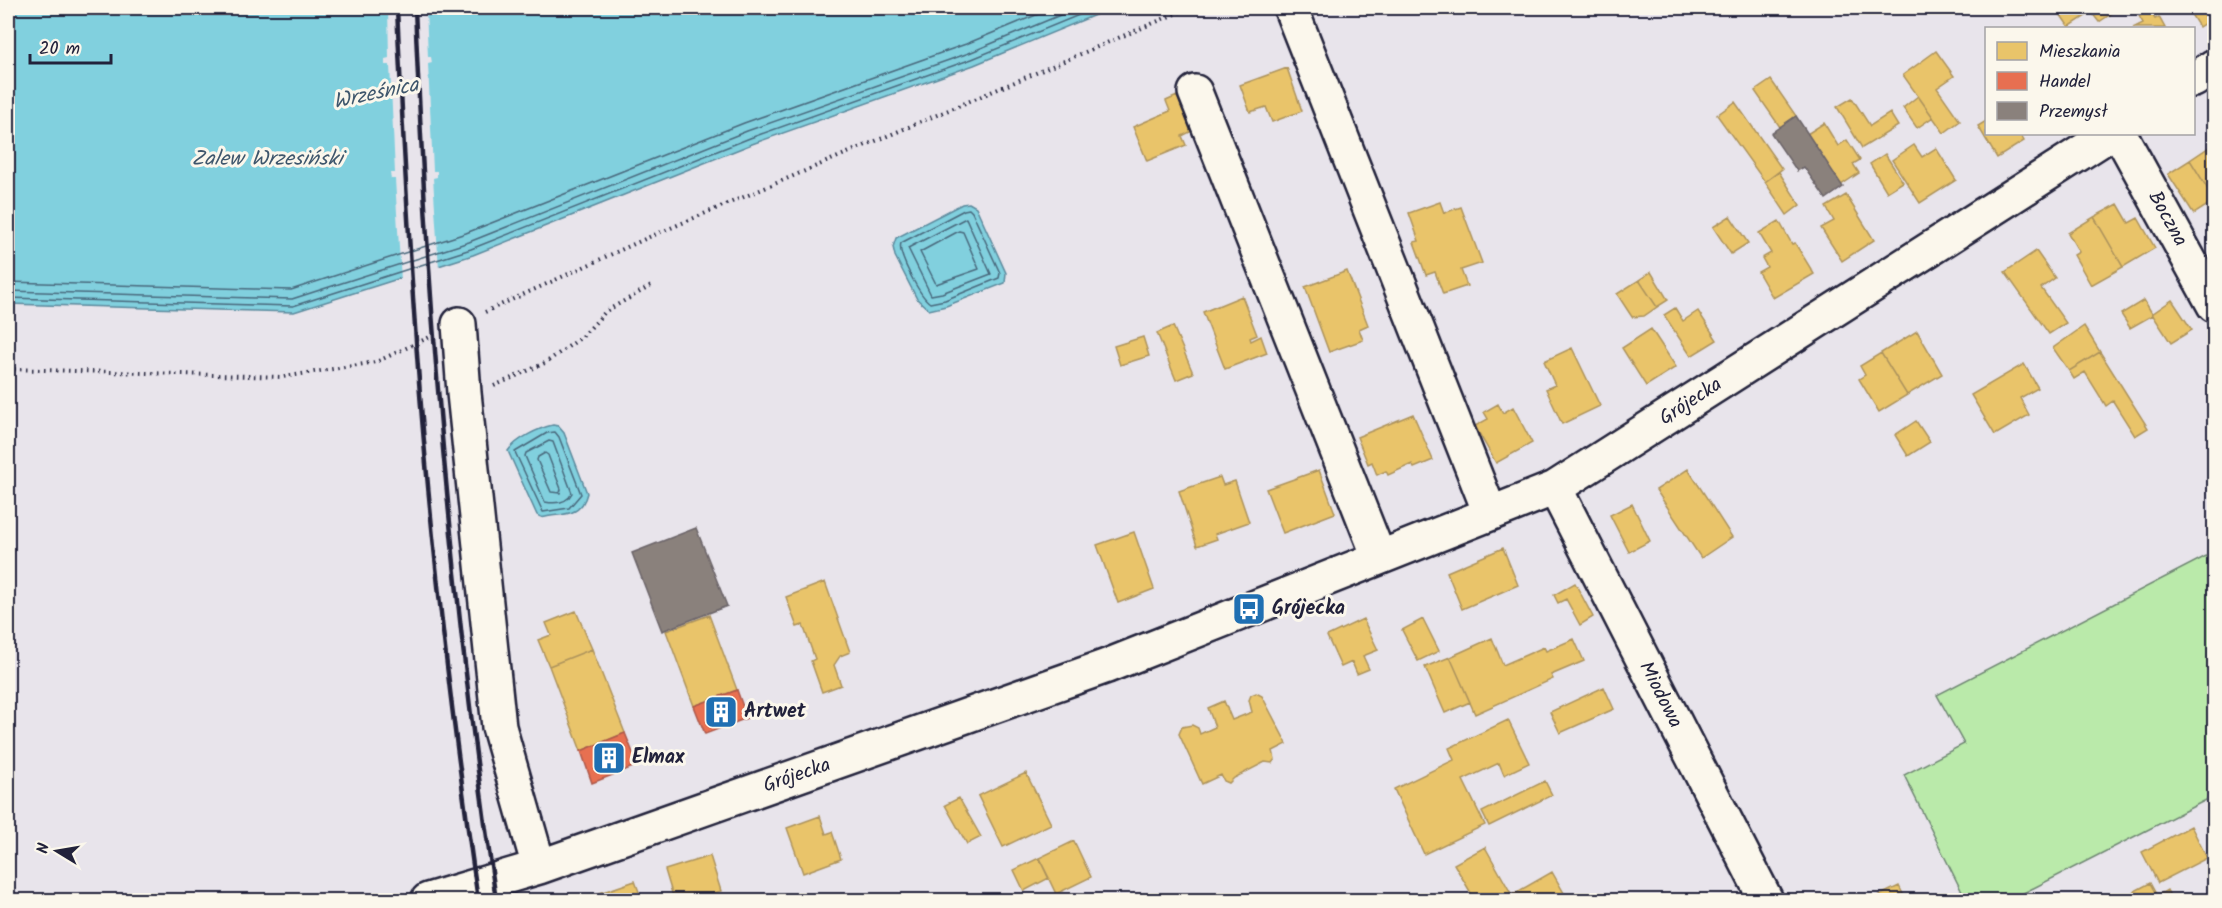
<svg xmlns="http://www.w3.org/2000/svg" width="2222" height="908" viewBox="0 0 2222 908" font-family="Kalam,sans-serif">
	<rect width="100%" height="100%" fill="#e8e4eb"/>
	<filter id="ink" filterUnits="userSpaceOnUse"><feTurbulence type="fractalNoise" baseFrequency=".0167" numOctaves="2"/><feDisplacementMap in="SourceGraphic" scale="12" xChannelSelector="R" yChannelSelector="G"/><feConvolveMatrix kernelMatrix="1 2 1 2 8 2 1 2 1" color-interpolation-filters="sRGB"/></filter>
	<g filter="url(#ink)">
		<!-- green -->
		<path fill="#baeaaa" stroke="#6e8672" stroke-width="1.5" d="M2214,552V796L2010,900H1966L1904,775L1964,744L1937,695Z"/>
		<!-- water -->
		<path fill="#81d0de" stroke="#5b8a9d" stroke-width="1.5" d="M8,8H1112L974,65L752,144L473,255L294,312L8,304Z
			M969,203L976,207L1006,273L1005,283L946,306L929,310L917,299L895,256L893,247L896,238L962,204Z
			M553,425L558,426L564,433L587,493C582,514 568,514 551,516C544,517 543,519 537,515L508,451C516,439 539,428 553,425Z"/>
		<!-- pier -->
		<path fill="#e8e4eb" d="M388,8H426L428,57H431L432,63L428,64L433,171H437V177L433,178L439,269L401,281L395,179H391L390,173H395L390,65H385V59L389,58Z"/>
		<!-- homes -->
		<path fill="#e9c46a" stroke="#ad935c" stroke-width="1.5" d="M2056,8H2088L2092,12L2069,27Z
			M2088,8H2115L2117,10L2099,22Z
			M2187,8H2214V17L2199,27Z
			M2149,10L2155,19L2159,17L2165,28H2133L2143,23L2139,16Z
			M1936,51L1954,76L1937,88L1960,121L1944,133L1903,75Z
			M1287,68L1302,111L1272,122L1266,107L1250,112L1240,85Z
			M1771,80L1796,116L1780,127L1755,91Z
			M1177,96L1192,131L1182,136L1186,145L1147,161L1133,127L1170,111L1166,101Z
			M1918,96L1933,117L1917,128L1903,108Z
			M1852,98L1870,126L1890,113L1898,126L1862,148L1837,107Z
			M1735,102L1782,169L1765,182L1717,115Z
			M1986,121V134H2020L2024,141L1997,158L1978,126Z
			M1824,123L1838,146L1847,140L1860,160L1853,164L1859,173L1841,185L1807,134Z
			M2214,144V199L2190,160Z
			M1914,145L1922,157L1936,148L1956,180L1920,203L1892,160Z
			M1885,154L1903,182L1887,192L1870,164Z
			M2190,160L2214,199V201L2194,214L2168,174Z
			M1779,172L1800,205L1787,215L1765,182Z
			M1846,195L1874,240L1842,261L1821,228L1834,221L1826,207Z
			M1440,202L1444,213L1461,207L1482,263L1461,270L1467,286L1443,294L1435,272L1426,275L1414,242L1419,241L1409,213Z
			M2118,204L2129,223L2138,218L2155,248L2123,267L2094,217Z
			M1730,216L1748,243L1731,254L1713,227Z
			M2094,217L2123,267L2091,285L2074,255L2079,252L2068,233Z
			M1779,221L1792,244L1795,243L1814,274L1773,298L1758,272L1767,267L1762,258L1771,253L1759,233Z
			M2036,251L2055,278L2041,288L2066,323L2049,334L2005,272Z
			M1347,271L1368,325L1359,329L1363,340L1329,352L1305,287Z
			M1651,272L1668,300L1657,307L1639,280Z
			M1639,280L1657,307L1644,316L1632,317L1617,294Z
			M1242,296L1257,335L1250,338L1251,341L1261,336L1267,353L1225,369L1203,312Z
			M2144,300L2153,315L2130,328L2121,314Z
			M2172,300L2192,330L2171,343L2152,314Z
			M1675,308L1683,321L1698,311L1717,340L1691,356L1664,315Z
			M1173,326L1193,373L1176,380L1157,333Z
			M2084,326L2100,352L2069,371L2053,348Z
			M1651,329L1676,367L1646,386L1622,348Z
			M1917,331L1942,374L1907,395L1881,353Z
			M1143,337L1149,356L1120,365L1114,346Z
			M1572,348L1600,406L1562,424L1546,389L1555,385L1544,361Z
			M2100,352L2148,428L2135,436L2113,401L2106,406L2085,372L2074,379L2069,371Z
			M1881,353L1907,395L1879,412L1859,379L1865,375L1860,366Z
			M2024,364L2038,388L2020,398L2029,415L1995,435L1971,395Z
			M1498,404L1503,413L1513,407L1532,443L1496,463L1475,426L1488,419L1484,412Z
			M1413,414L1433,460L1414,468L1412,464L1388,475L1386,471L1377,475L1372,462L1368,464L1357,437Z
			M1916,421L1930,442L1908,456L1895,435Z
			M1688,469L1732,537L1701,558L1656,490Z
			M1319,470L1335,513L1283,533L1266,489Z
			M1220,477L1223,485L1235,481L1249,522L1215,534L1217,539L1197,546L1179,491Z
			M1632,504L1650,541L1629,552L1610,515Z
			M1134,532L1154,589L1118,603L1097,545Z
			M1503,548L1518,585L1462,609L1447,572Z
			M825,582L850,652L840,656L834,665L841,685L822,692L811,661L815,659L803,625L797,627L786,597Z
			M1575,583L1593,617L1580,625L1566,599L1558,603L1554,595Z
			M576,611L592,649L549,666L538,640L551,635L546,623Z
			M709,615L737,690L694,706L666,631Z
			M1363,619L1378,650L1363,656L1369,669L1357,674L1352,662L1341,667L1327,636Z
			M1423,619L1439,651L1418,661L1402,630Z
			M1492,638L1503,665L1544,647L1546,651L1574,639L1584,661L1551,675L1553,679L1475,714L1450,657Z
			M592,649L625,733L581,751L549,666Z
			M1450,657L1470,702L1445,713L1425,667Z
			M1604,687L1614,709L1560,733L1550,712Z
			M1256,693L1262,696L1287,744L1273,751L1275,759L1272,763L1265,762L1234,778L1229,783L1224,781L1221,775L1202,784L1179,734L1182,727L1192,725L1198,728L1200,734L1215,727L1208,708L1224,701L1232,720L1252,712L1249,700L1251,695Z
			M1508,720L1529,763L1504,775L1499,763L1463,780L1485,825L1424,854L1394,789L1454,760L1449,748Z
			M1026,773L1051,824L1003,847L978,796Z
			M1545,781L1552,795L1489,826L1482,812Z
			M959,798L981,837L967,844L945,805Z
			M820,816L826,834L832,832L841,859L803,873L787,828Z
			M2191,826L2207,858L2158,883L2142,852Z
			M1074,841L1091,877L1056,894L1039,858Z
			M1485,847L1512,895L1552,872L1568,900H1475L1454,864Z
			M710,856L721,891L692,900H674L665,870Z
			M1039,858L1049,878L1024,891L1014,870Z
			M635,881L642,900H603L600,893Z
			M2150,883L2157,896L2167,890L2172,900H2118Z
			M1899,886L1906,900H1870Z"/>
		<!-- shops -->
		<path fill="#e76f51" stroke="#ac584a" stroke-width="1.5" d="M737,690L747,718L705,734L694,706Z
			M625,733L638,765L592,783L581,751Z"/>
		<!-- industry -->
		<path fill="#8a817c" stroke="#6b6468" stroke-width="1.5" d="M1796,116L1843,187L1826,199L1804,167L1797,171L1771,133Z
			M696,528L727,606L662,631L632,553Z"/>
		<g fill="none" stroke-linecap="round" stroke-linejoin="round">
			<!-- shore -->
			<path stroke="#48687c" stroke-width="1.5" d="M969,209L972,212L1000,273L999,278L945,300L930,303C920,296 897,254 901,243L964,210Z
				M966,218L991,274L942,293L931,295L908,248Z
				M959,231L963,232L979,269L936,284L920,252Z
				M8,282L291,290L466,233L744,123L966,44L1053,8
				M8,291L292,299L469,242L747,131L969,53L1077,8
				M8,298L293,306L471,249L750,138L972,59L1096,8
				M555,432L559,437L581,494L569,508L543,512L515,452L547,433Z
				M549,441L553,442L572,493C567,503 556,504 545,502L525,456L526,453Z
				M545,453L548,455L561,489L560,493L551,492L537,460L538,457Z"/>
			<!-- minor casing -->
			<g stroke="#22223b" stroke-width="38">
				<path id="minor" d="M1291,9L1490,513
					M2194,80L2214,66
					M1195,92L1379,557
					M2120,134L2214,305
					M459,324L464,393L499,727L539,867
					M1555,488L1766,900
					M428,900L539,867L1107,666L1555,488L2110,134"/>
			</g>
			<!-- path -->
			<path stroke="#22223b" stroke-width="4" stroke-dasharray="1.5 4.5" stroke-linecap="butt" d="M485,312L647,238L1189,8
				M8,369L283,377L376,362L432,336
				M494,386L545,363L582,337L606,311L651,286"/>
			<!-- minor -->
			<use href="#minor" stroke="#fbf7ec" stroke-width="33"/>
			<!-- rail -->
			<path stroke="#22223b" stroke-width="4.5" d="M397,8C404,160 412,312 426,464C439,610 457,755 478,900
				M415,8C427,306 452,604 496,900"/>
		</g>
	</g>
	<!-- icons -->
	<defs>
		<g id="bus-square" transform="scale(1.725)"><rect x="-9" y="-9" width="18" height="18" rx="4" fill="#1f6fb2" stroke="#fbf7ec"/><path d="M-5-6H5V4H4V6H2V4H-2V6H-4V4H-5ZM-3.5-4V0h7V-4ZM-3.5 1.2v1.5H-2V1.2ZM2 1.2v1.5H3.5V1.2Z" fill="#fff"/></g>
		<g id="building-square" transform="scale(1.725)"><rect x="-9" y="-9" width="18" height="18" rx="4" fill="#1f6fb2" stroke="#fbf7ec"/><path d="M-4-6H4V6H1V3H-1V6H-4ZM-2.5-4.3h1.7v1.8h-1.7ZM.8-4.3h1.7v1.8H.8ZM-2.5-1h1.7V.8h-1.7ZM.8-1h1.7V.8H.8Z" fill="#fff"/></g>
	</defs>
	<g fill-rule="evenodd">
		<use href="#bus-square" x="1249" y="609"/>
		<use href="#building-square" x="721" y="712"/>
		<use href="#building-square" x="609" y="758"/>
	</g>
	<g text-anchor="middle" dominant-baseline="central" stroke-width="6" stroke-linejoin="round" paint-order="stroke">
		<!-- street labels -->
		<g font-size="20" fill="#22223b" stroke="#fbf7ec">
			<text transform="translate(2167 219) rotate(61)">Boczna</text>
			<text transform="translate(1691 402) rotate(-33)">Grójecka</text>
			<text transform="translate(1660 695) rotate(63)">Miodowa</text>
			<text transform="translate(797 776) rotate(-19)">Grójecka</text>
		</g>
		<!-- poi labels -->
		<g font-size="20" font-weight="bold" fill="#22223b" stroke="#fbf7ec" text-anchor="start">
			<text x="1272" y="609">Grójecka</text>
			<text x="744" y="712">Artwet</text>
			<text x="632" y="758">Elmax</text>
		</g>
		<!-- water labels -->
		<g font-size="21" font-style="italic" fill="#3e566c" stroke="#fbf7ec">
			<text transform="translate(376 94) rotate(-12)">Wrześnica</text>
			<text x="267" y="159">Zalew Wrzesiński</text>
		</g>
	</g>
	<!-- margin -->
	<rect width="2222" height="908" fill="none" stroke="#fbf7ec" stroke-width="30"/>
	<rect x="15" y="15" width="2192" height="878" fill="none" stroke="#22223b" stroke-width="2" filter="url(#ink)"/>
	<!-- legend -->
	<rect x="1985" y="27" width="210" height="108" fill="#fbf7ec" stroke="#a4a2a5" stroke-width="1.5"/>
	<rect x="1997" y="42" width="30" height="18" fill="#e9c46a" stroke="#a4a2a5" stroke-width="1.5"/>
	<text x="2039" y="57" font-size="18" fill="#22223b">Mieszkania</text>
	<rect x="1997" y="72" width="30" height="18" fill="#e76f51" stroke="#a4a2a5" stroke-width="1.5"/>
	<text x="2039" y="87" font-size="18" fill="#22223b">Handel</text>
	<rect x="1997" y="102" width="30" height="18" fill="#8a817c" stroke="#a4a2a5" stroke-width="1.5"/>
	<text x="2039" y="117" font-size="18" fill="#22223b">Przemysł</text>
	<!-- north arrow -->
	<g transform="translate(57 851) rotate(281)" stroke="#fbf7ec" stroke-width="4.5" paint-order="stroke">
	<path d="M0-4.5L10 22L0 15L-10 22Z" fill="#22223b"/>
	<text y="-9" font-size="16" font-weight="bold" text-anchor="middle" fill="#22223b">N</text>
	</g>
	<!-- scale -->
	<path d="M30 54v9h81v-9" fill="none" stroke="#22223b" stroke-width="3"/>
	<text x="39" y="54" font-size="18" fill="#22223b" stroke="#fbf7ec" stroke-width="4.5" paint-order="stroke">20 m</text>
</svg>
